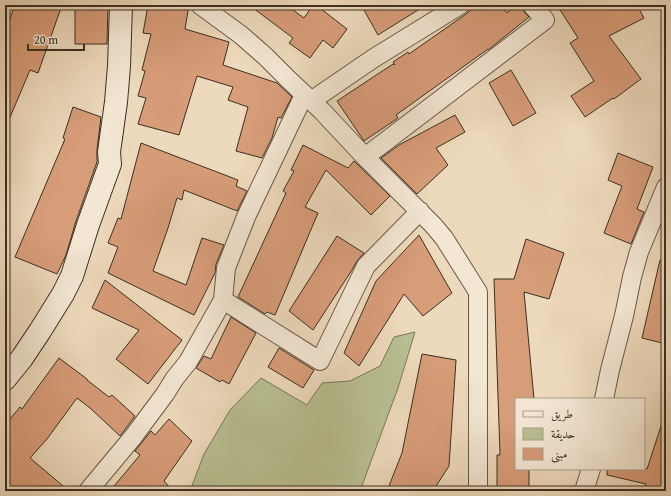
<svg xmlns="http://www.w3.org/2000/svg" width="671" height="496" viewBox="0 0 671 496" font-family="'Gentium Book Plus',Amiri,serif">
	<rect width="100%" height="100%" fill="#edd9bb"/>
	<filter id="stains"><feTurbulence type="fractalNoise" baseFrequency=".005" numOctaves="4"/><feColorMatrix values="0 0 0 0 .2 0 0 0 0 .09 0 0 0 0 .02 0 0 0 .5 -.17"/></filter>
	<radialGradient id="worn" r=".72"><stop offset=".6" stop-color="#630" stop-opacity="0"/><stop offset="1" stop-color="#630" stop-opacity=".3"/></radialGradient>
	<!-- green -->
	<path fill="#b8bf91" stroke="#79785a" d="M415,332L398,388L360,491H190L204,454L230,410L261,378L307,405L322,383L350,381L380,366L394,337Z"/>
	<!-- building -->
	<path fill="#d79c78" stroke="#3a3024" d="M15,5H62L38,73L30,70L5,129V32Z
		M75,5H108L107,44H75Z
		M148,5H189L185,29L229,42L223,65L277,83L292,97L281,118L278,117L272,138L262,158L236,151L248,107L228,100L233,87L197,76L179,135L138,124L146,98L138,96L145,71L142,70L151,34L143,33Z
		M249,5H286L304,18L313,5H316L347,29L333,48L323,40L310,58L289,43L293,38Z
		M373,5H426L378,35L364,10Z
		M477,5H501L507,13L516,5H522L524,12L529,17L488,50V49L396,115L398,118L364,141L337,101L393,64L395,65L393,62L408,52L409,54L466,14Z
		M557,5H637L644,18L609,36L641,79L614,99L613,98L585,117L571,96L594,81L570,43L578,38Z
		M511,70L536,113L513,126L489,83Z
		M73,107L101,117L97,150V162L76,221L66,255L57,274L15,257L65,139L63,138Z
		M455,115L465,132L436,148L448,165L417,194L381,158L399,145Z
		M141,143L238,180L236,186L247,191L237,211L184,190L182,200L177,198L168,228L153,271L186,285L202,238L224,245L216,264L215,273L194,315L108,273L118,247L108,243L118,218L121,219Z
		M303,145L348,168L354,161L390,196L371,215L326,170L305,207L318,213L275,315L267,312L265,314L238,297L286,193L283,191L294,171L291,170Z
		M618,153L653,167L637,209L644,212L631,244L604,233L622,186L608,180Z
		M419,235L452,293L423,316L404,294L359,366L344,353L376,281Z
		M337,236L364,253L357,261L352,270L313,330L289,311Z
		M526,239L564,253L549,299L524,292L534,399H516V469H529V491H497V455H500L494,279H514Z
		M660,260L666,261V344L642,338Z
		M105,280L182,340L148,384L116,359L139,330L92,308Z
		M231,317L256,333L229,384L222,380L220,382L196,368L204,356L211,359Z
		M279,348L314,370L303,388L268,367Z
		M422,354L456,360L449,466L433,491H387L402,453Z
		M59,358L87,379V380L109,397L112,395L135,416L120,436L90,408L77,398L47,439L30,458L69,491H5V425L20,407L22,409Z
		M169,419L192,441L164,481L173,491H110L140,455L135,451L151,431L155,435Z
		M663,420H666V491H644L646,484L607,475V469H647Z"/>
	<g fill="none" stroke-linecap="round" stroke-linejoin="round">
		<!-- minor casing -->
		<g stroke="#675a4a" stroke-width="20">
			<path id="minor" d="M200,5L241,35L265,56L288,79L322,111L365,157L433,225L444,238L478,292V491
				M311,101L374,58L460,5
				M365,157L545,20L532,5
				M223,300L320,361L366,266L420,211
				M604,399L610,370L624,316L632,277L639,252L666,187
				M88,491L133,437L165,394L175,378L188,362L223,300L226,268L246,217L304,95
				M584,491L591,469"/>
		</g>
		<!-- secondary casing -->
		<g stroke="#3a3024" stroke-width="24">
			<path id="secondary" d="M5,379L22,358L40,331L63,294L72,276L88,225L110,164L109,152L116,102L119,66L121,5"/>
		</g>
		<!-- minor -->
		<use href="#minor" stroke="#f3e6d3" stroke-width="18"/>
		<!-- secondary -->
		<use href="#secondary" stroke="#f3e6d3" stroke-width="22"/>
	</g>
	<!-- margin -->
	<rect width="671" height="496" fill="none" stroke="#edd9bb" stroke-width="20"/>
	<rect x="6" y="6" width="659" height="484" fill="none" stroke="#3a3024" stroke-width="2"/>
	<rect x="10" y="10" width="651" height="476" fill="none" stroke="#3a3024"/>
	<!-- legend -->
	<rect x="515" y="398" width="130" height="72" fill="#f3e6d3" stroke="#a99d8d"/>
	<rect x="523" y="411" width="20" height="6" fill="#f3e6d3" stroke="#a99d8d"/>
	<text x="551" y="418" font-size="12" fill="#3a3024">طريق</text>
	<rect x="523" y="428" width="20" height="12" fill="#b8bf91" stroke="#a99d8d"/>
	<text x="551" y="438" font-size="12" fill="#3a3024">حديقة</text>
	<rect x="523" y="448" width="20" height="12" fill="#d79c78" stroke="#a99d8d"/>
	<text x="551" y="458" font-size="12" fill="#3a3024">مبنى</text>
	<!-- scale -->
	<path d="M28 44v6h56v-6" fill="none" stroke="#3a3024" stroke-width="2"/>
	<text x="34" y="44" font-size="12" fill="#3a3024" stroke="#f3e6d3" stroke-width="3" paint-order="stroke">20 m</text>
	<rect width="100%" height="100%" filter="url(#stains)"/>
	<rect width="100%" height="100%" fill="url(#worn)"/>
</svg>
